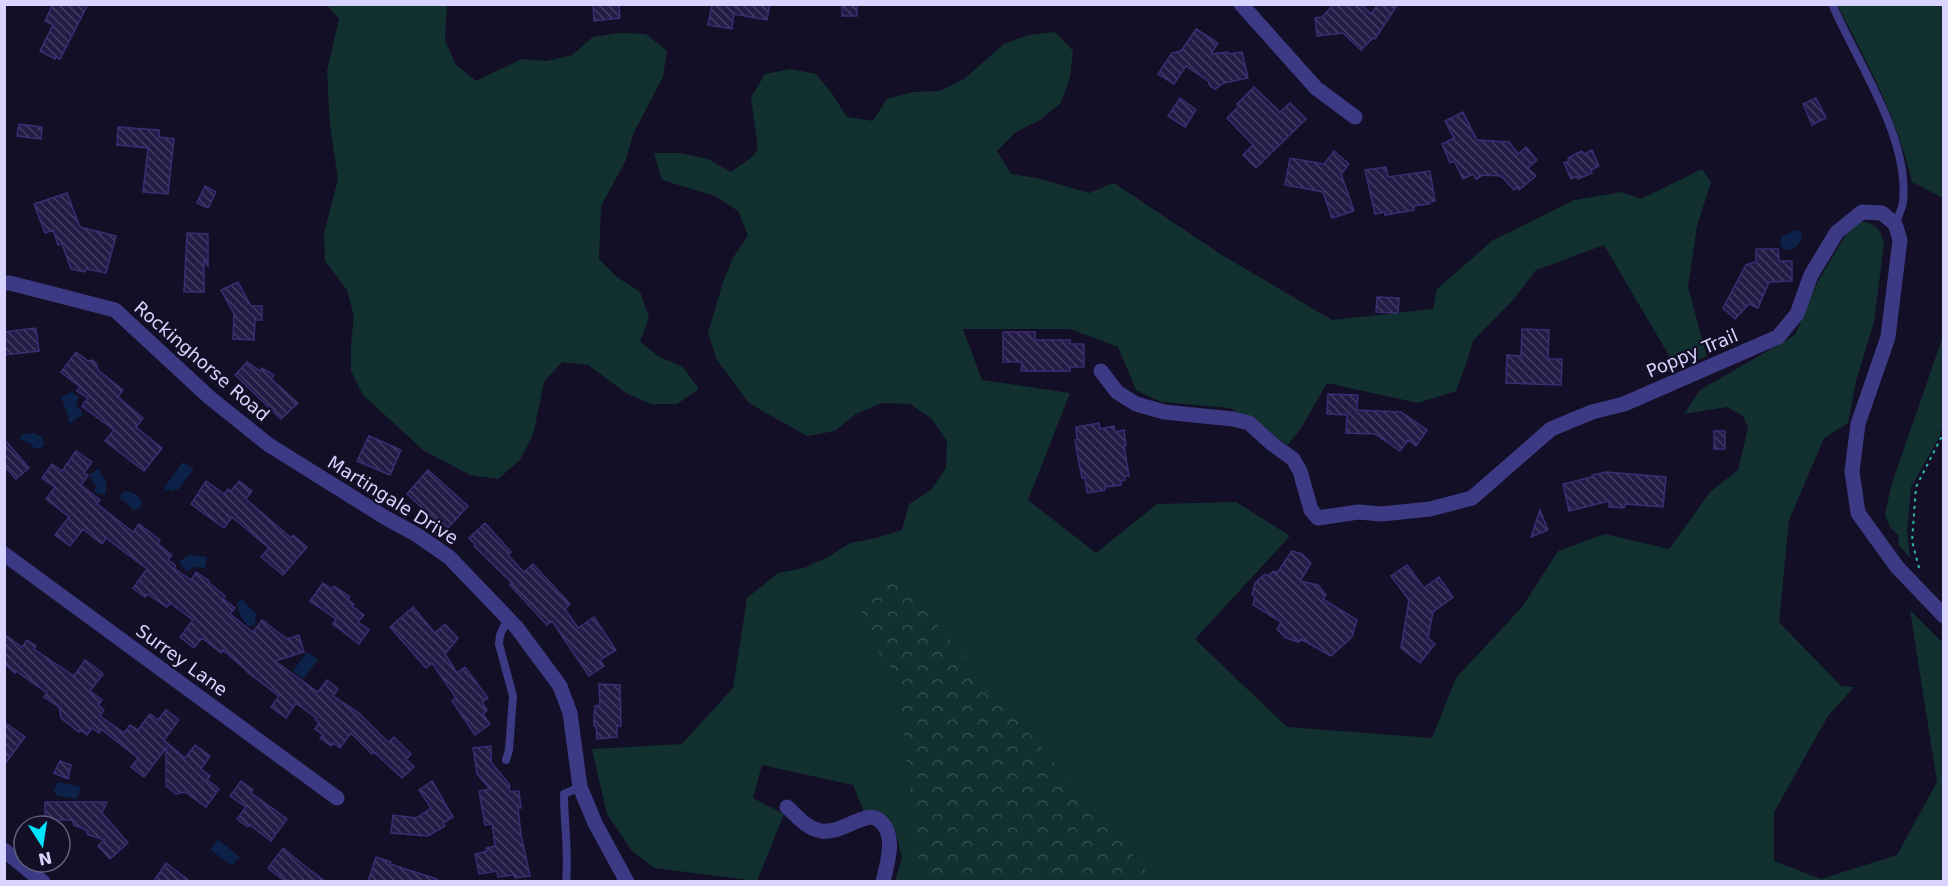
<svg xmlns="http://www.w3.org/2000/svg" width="1948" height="886" viewBox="0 0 1948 886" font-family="'DejaVu Sans',sans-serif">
	<defs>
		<pattern id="park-crowns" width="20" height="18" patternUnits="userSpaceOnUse" patternTransform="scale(1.5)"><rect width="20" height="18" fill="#12302f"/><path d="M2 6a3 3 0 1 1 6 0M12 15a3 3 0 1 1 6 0" fill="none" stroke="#344d4e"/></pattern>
		<pattern id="building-back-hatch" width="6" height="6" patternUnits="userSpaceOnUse" patternTransform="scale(1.5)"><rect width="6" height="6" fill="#241b47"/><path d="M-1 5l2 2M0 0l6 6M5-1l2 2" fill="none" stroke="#433b63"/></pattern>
	</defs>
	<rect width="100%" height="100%" fill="#130f26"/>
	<!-- grass -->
	<path fill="#12302f" d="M327,5H447L445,41L456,65L476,81L522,59L547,61L572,55L593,37L618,33L646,34L667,51L663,77L633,134L626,160L601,206L599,259L617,277L640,292L649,317L640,342L660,357L683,367L699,389L677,404H651L626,393L588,365L562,362L544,382L533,435L520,460L498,479L470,475L423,450L363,395L351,371V345L354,316L347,290L325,261L324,234L338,179L330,125L327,71L339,19Z
		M1837,5H1943V198L1912,182C1898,120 1867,61 1837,5Z
		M1055,32L1073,51L1070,77L1061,103L1040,120L1016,132L997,151L1011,174L1037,178L1089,193L1114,183L1222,255L1332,320L1433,309L1437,289L1493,240L1575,200L1622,192L1641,199L1702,169L1711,182L1697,226L1688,287L1707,357L1674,364L1604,245L1536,270L1514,299L1473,341L1466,364L1456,391L1418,403L1327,383L1301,428L1288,445L1230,408L1161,402L1136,390L1118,347L1070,329H963L982,380L1070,393L1028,500L1096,553L1157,504L1236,502L1290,536L1195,639L1287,727L1432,738L1456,678L1522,607L1558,551L1605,534L1669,549L1710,492L1738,470L1748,428L1743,416L1727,407L1684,414L1700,390L1795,335L1818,281L1847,233L1858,221C1874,223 1879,226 1884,242L1874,322L1856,381L1848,423L1824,438L1789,520L1779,622L1841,686L1854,687L1828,716L1774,812V861L1821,879L1897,855L1937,782L1910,610L1943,643V881H895L902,858L895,830L874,812H864L853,785L762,765L753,798L784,814L757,881L654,868L632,851L607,814L592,749L682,744L733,688L747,598L778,573L804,568L828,557L850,543L876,538L902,530L909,504L931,490L946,468L947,441L932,419L910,404L882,403L856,414L835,431L807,436L749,403L717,360L708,333L723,282L733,258L748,235L738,211L715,196L662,180L654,153H680L708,159L731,172L752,157L758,149L751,97L765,74L791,69L816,74L833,95L847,117L873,121L887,99L913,92L940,91L964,79L1004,44L1028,35Z
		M1943,336V422L1940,436L1911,487L1907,531L1910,558L1898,544L1899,536L1890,527L1885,515L1891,486Z"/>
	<!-- park -->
	<path fill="url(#park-crowns)" d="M889,568L1155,881H921L897,676L855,622Z"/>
	<!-- water -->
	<path fill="#0c2248" d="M1797,230L1800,231L1802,235C1800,244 1794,251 1784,250L1780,243L1782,236Z
		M72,392L79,397L76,403L83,415L74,420L72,423L68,422L69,418L61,397Z
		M34,433L41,437L45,443L41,449L34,448L30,443L23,441L20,439L22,434Z
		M183,462L194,469L178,490L175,489L173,492L169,489L168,491L164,488Z
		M98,469L107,484L105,495L94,492L96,486L89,475Z
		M125,491C133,492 140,495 142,503L140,508L133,510L127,503L120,499L121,494Z
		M189,555L207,557L205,568L193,567L187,572L179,562Z
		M242,599L256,614L255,624L252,626H248L240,616L237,603Z
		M307,652L318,660L303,679L293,671Z
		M58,782L81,787L78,797L75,799L56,795L54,791Z
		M218,840L240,857L232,866L210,849Z"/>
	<!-- building -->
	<path fill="url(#building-back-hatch)" stroke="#3b2d73" stroke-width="1.5" d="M53,4H88L60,59L56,57L55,59L40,51L53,25L45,21Z
		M593,4H619L620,18L594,21Z
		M712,4H770L767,20L734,14L732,29L708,25Z
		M842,4H857V16H842Z
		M1334,4H1361L1371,14L1378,4H1398L1375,39L1373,38L1361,50L1343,33L1317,36L1315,18L1322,17Z
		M1196,29L1218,43L1211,54L1228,52L1229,54L1242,52L1248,78L1224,83L1215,89L1210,86L1208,81L1186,66L1174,84L1158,74L1172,53L1181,51Z
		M1254,87L1280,112L1290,103L1306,119L1256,168L1243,155L1253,145L1227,118L1239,106L1237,104Z
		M1180,98L1196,110L1185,127L1168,116Z
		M1816,98L1826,118L1812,125L1803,104Z
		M1463,112L1477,140L1509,142L1518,154L1526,147L1537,160L1528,168L1536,176L1519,190L1517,187L1514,190L1501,176L1483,175L1476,179L1473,174L1463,179L1454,161L1450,163L1442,144L1454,138L1445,121Z
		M19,124L42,127L41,139L17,136Z
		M118,127L159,130V137L174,139L168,194L143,192L148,148L117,145Z
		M1592,150L1599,166L1591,170L1592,173L1578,179L1577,176L1571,179L1564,163L1569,161L1568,158L1582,151L1584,154Z
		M1334,151L1349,164L1341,174L1354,211L1332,218L1323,192L1285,185L1290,158L1324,164Z
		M1386,167L1388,177L1430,171L1435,201L1429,202L1430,204L1414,206V210L1385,215V212L1375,214L1365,170Z
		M205,186L216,192L208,208L197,203Z
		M67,193L80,227L116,236L106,273L86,269L85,272L71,269L62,244L58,245L53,230L45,233L34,204Z
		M187,233L208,234V266L204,259V292H184Z
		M1756,249H1778L1779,261H1792V281L1769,282L1758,308L1749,304L1735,319L1723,308L1746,265L1756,262Z
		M238,282L251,306H262V320H255L254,340L233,339L234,314L221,290Z
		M1377,297L1399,298L1398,313L1376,312Z
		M36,328L39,351L4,355V332Z
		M1522,329L1549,330L1548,359H1562L1561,385L1506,383L1507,355L1521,356Z
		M1003,332H1035V340H1070V344H1084V367H1070V371H1021L1022,362H1003Z
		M76,352L88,361L92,360L96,363L98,370L123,390L118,397L143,418L136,427L162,448L144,471L105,441L114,430L82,406L88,398L77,391L80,387L61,372Z
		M247,362L260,371L262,368L274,375L271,379L298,403L281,419L235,375Z
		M1328,394L1358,395L1357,410L1401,412L1427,430L1416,446L1408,440L1400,451L1375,434L1346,433L1347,415L1327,414Z
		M1099,423L1100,429L1114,426L1115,432L1124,430L1126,445L1124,446L1129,476H1125V480L1121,481V485L1105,487V490L1087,493L1085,477L1082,478L1078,458L1075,440L1077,439L1076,427Z
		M1714,431H1725V449H1714Z
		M369,436L401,450L390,475L357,461Z
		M4,439L29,468L16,479L4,466Z
		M76,451L92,462L84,473L88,475L81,485L100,500L97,504L133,532L139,524L160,540L158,544L172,555L168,560L175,565V569L191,580L196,572L209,581V583L225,596L223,599L235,608L230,614L253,632L262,620L287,639L299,635L304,652L275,661L318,692L327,680L338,689L333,696L359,713L385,739L389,742L394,737L411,754L406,759L414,767L402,778L374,752L372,754L351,733L340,748L333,743L331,746L320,738L323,735L315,729L319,723L315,719L316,718L296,703L286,718L271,707L279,696L246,671V670L223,650L221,653L202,638L194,648L180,637L193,620L170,603L167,607L165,606L148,594L145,597L133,588L147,569L106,538L102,544L83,529L70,546L55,535L69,517L46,499L55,487L42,478L52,464L62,471Z
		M428,470L468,506L448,528L441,522L440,524L407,494Z
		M1606,472L1666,477L1663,507L1625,504L1624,508L1609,507V501L1569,511L1563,484L1592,477V475Z
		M206,481L224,494L228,489L231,491L239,481L252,491L246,499L291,538L293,535L307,547L283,575L261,557L269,548L232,517L224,528L191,504Z
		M1540,510L1548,530L1531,537Z
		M485,523L511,552L508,555L524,572L533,564L570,604L565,609L578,628L594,617L616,650L600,660L604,666L589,676L552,621L547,625L510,585L512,583L474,546L475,544L469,538Z
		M1292,551L1302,554L1311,563L1300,581L1318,585L1326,595L1323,599L1357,620L1352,637L1331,656L1301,639L1299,642L1286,638L1277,629L1281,622L1253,605L1255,597L1252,595L1255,583L1265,574L1268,576L1274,571L1277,573Z
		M1407,565L1424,588L1439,577L1453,597L1433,612L1428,638L1435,644L1420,663L1401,648L1409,600L1391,576Z
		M323,583L332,589L334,586L350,597L348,600L354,604L352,606L364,615L358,622L369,630L359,644L333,624L336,619L310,601Z
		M413,607L435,633L445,624L458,638L445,654L457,673L465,667L488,698L482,702L487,710L483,714L490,724L475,735L452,701L456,698L432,663L426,668L390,627Z
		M4,634L22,647L27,640L36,646L34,649L74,676L85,660L95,667L103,674L90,691L102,700L98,705L104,710L100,716L124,733L130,725L138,730L150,714L158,720L166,710L179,720L164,740L185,758L195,745L210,756L201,769L210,776L207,780L219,789L206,807L185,792L176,794L166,786V748L144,777L131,767L138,758L101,729L99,733L92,728L87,735L80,730L79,732L61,718L59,707L44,697L47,693L16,671L15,673L4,663Z
		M599,684L620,685L621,726H617V737L597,739L596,726H594V715L595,706L600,705Z
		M4,722L25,737L4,765Z
		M491,746V762L509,784L510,792L519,791L521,808H518L521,835L530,876L515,878L514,875L498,877L497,871L479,874L475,854L487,851L486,848L495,846L492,824L485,825L479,791L490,789L477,774L473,748Z
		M60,761L71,765L68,779L54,773Z
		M241,781L253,790L251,793L287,819L271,841L250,825L248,827L237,819L246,807L230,796Z
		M432,781L453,817L443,823L445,826L428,836L391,833L393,815L416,818L431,808L419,790Z
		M45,802H107L102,813L128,843L110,859L98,846L104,840L87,834L88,831L74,825L72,820H45Z
		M283,848L301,863L326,882H286L268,868Z
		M376,857L391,862L390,864L437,879V882H368Z
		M166,863L191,882H153Z"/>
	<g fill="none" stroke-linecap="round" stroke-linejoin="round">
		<!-- path -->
		<path stroke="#2fb8b0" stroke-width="2" stroke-dasharray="3 4.5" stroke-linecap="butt" d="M1919,568L1912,541L1916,487L1944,432"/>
		<!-- service -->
		<path stroke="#3d3a85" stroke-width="8" d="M1832,4C1857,62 1910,138 1903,202C1902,209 1898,217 1895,224
			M506,760L509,750L513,696L499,644L500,635L508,618
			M566,882C569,852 564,823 564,794L580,787"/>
		<!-- minor -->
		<path stroke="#3d3a85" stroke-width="15" d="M1241,4L1316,88L1355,117
			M4,283H10L115,310L209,397L269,445L386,518L417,535L449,557L517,628L560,686L570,713L580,787L595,823L627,882
			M1101,371L1117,392L1136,404L1164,412L1233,419L1249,423L1271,443L1293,459L1300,471L1311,510L1318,518L1358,512L1382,514L1430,509L1472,498L1551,429L1592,412L1624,404L1778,337L1797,314L1811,275L1837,232L1862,212L1882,213L1895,224L1900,240L1888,337L1858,424L1852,471L1858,513L1897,567L1944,616
			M4,554L337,798
			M787,807C797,816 806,828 821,831C837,833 851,822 866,818C872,816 878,818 882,823C896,837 887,864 883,882
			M4,850L43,882"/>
	</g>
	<g text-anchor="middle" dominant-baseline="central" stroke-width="4.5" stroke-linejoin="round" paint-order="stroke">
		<!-- street labels -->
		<g font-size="18" fill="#d9d4ff" stroke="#130f26">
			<text transform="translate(1692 353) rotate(-23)">Poppy Trail</text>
			<text transform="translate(202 361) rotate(41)">Rockinghorse Road</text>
			<text transform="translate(393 500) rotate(32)">Martingale Drive</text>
			<text transform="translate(182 660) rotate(36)">Surrey Lane</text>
		</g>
	</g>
	<!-- border -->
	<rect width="1948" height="886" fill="none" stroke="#d9d4ff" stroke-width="12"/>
	<!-- north arrow -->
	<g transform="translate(42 844) rotate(168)"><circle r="28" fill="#130f26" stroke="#625e7d" stroke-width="1.5"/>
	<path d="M0-4.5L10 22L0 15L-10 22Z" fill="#00e5ff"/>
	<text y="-9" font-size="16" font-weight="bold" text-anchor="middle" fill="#d9d4ff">N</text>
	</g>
</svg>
